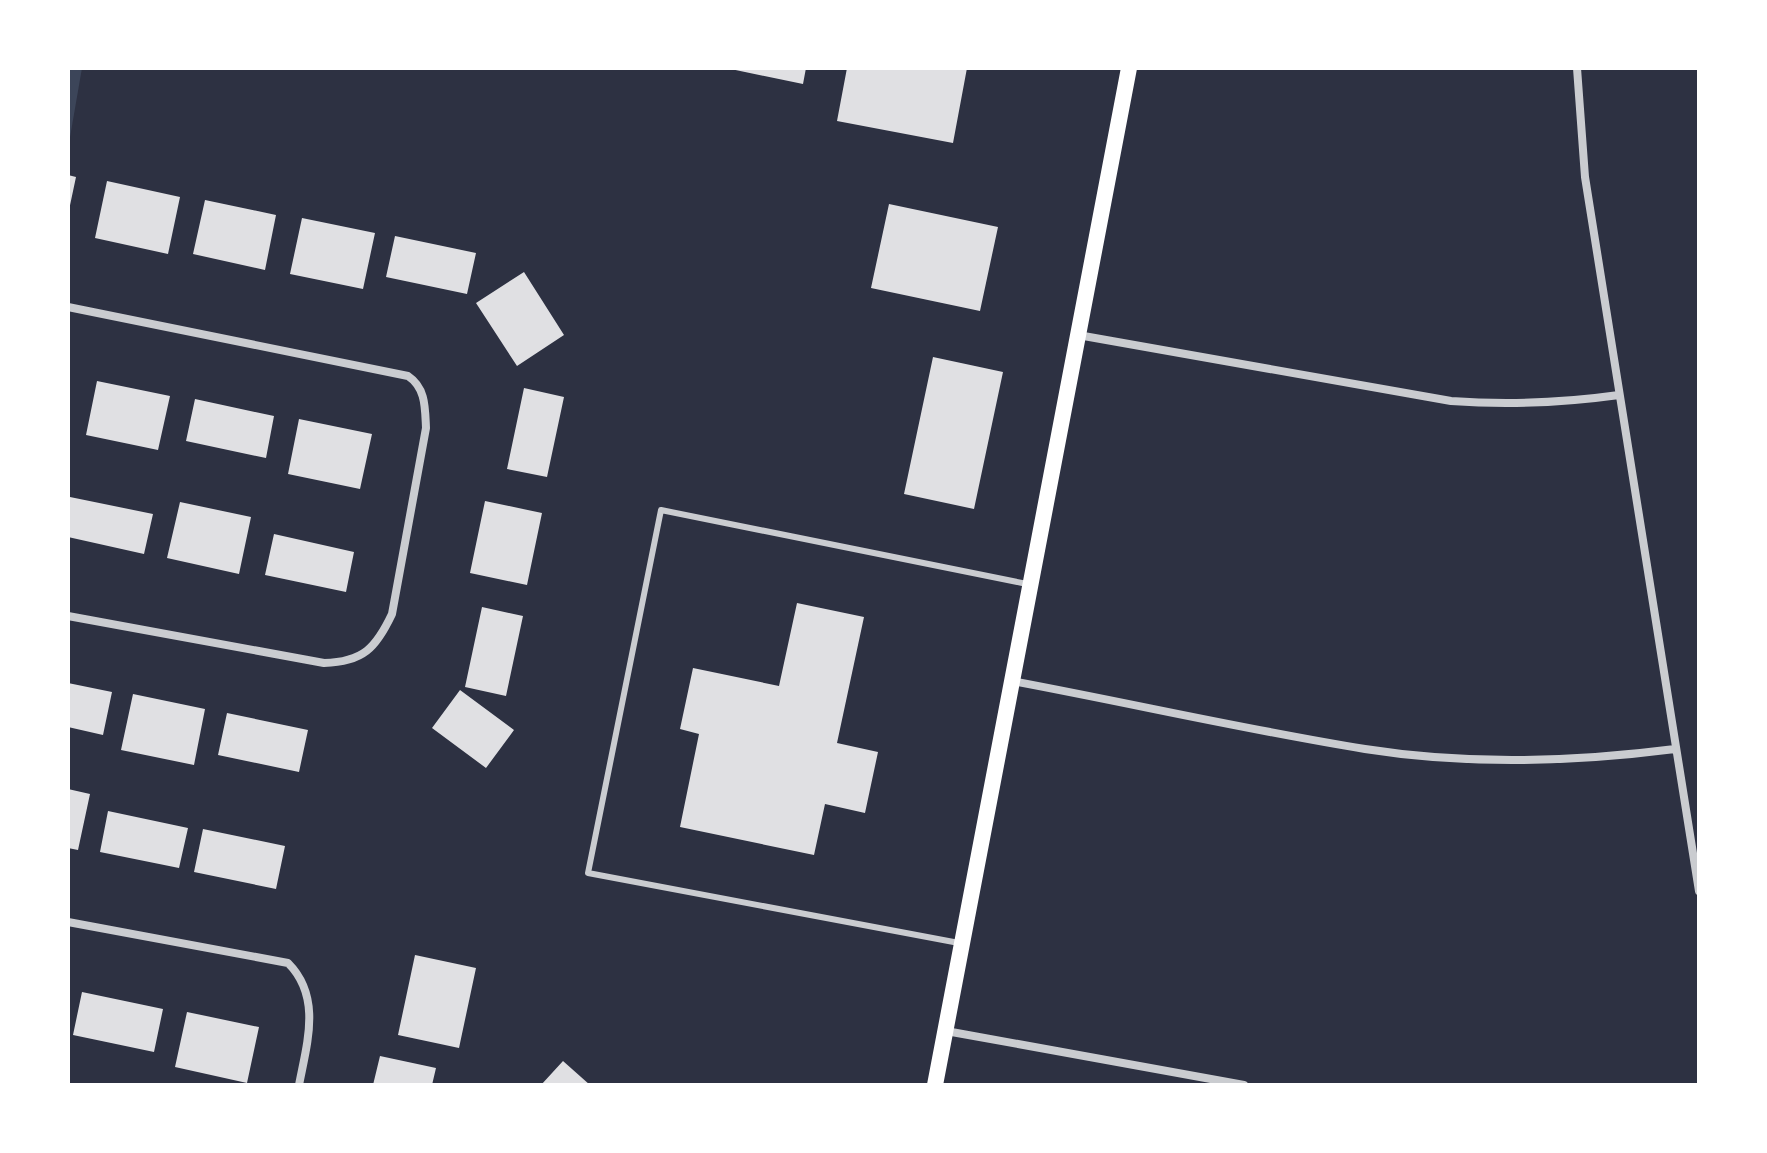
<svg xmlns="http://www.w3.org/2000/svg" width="1767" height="1153" viewBox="0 0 1767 1153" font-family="Raleway,sans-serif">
	<rect width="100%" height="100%" fill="#2d3142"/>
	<!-- green -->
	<path fill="#3c4559" d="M68,68H82L69,143L68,142Z"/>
	<!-- building -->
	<path fill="#e0e0e3" d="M726,68H806L803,84Z
		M847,68H967L953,143L837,121Z
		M68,175L76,177L69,210L68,209Z
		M107,181L180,197L168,254L95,238Z
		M205,200L276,215L265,270L193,254Z
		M889,204L998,227L980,311L871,288Z
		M302,218L375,233L363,289L290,274Z
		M395,236L476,253L467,294L386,277Z
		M524,272L564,335L517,366L476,303Z
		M933,357L1003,372L974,509L904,494Z
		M97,381L170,396L158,450L86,435Z
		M524,388L564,397L547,477L507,469Z
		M195,399L274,416L266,458L186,441Z
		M299,419L372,434L360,489L288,474Z
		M70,497L153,514L144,554L68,537Z
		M485,501L542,513L527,585L470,573Z
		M180,502L251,517L239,574L167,558Z
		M274,534L354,552L346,592L265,575Z
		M797,603L864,617L837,743L878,752L865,813L825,804L814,855L680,827L699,734L680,729L693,668L779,686Z
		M482,607L523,616L506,696L465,687Z
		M68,683L112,692L103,735L68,727Z
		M460,690L514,730L486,768L432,728Z
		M133,694L205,709L194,765L121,750Z
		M227,713L308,730L299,772L218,755Z
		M68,789L90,794L78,850L68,848Z
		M108,811L188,828L179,868L100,852Z
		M203,829L285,846L276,889L194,872Z
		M415,955L476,968L459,1048L398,1035Z
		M82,992L163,1009L154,1052L73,1035Z
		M187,1012L259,1027L247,1083L175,1067Z
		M380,1056L436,1068L432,1085H373Z
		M563,1061L590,1085H541Z"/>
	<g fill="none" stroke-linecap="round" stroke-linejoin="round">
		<!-- service -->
		<path stroke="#caccd0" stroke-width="6" d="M959,943L588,873L661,510L1027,584"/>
		<!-- minor -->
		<path stroke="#caccd0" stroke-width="8" d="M1577,68L1585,177L1699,891
			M68,307L408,376C426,388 425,408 426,428L392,614C376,648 363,662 324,663L68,616
			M1078,335L1451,401C1508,405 1562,403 1619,395
			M1012,681C1130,703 1247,730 1365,749C1466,765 1574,762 1675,749
			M68,922L288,963C322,997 307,1043 299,1085
			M946,1031L1244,1085"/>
		<!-- secondary -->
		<path stroke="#fff" stroke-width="16" d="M935,1085L1129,68"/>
	</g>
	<!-- border -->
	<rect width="1767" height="1153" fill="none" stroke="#ffffff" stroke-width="140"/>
</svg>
